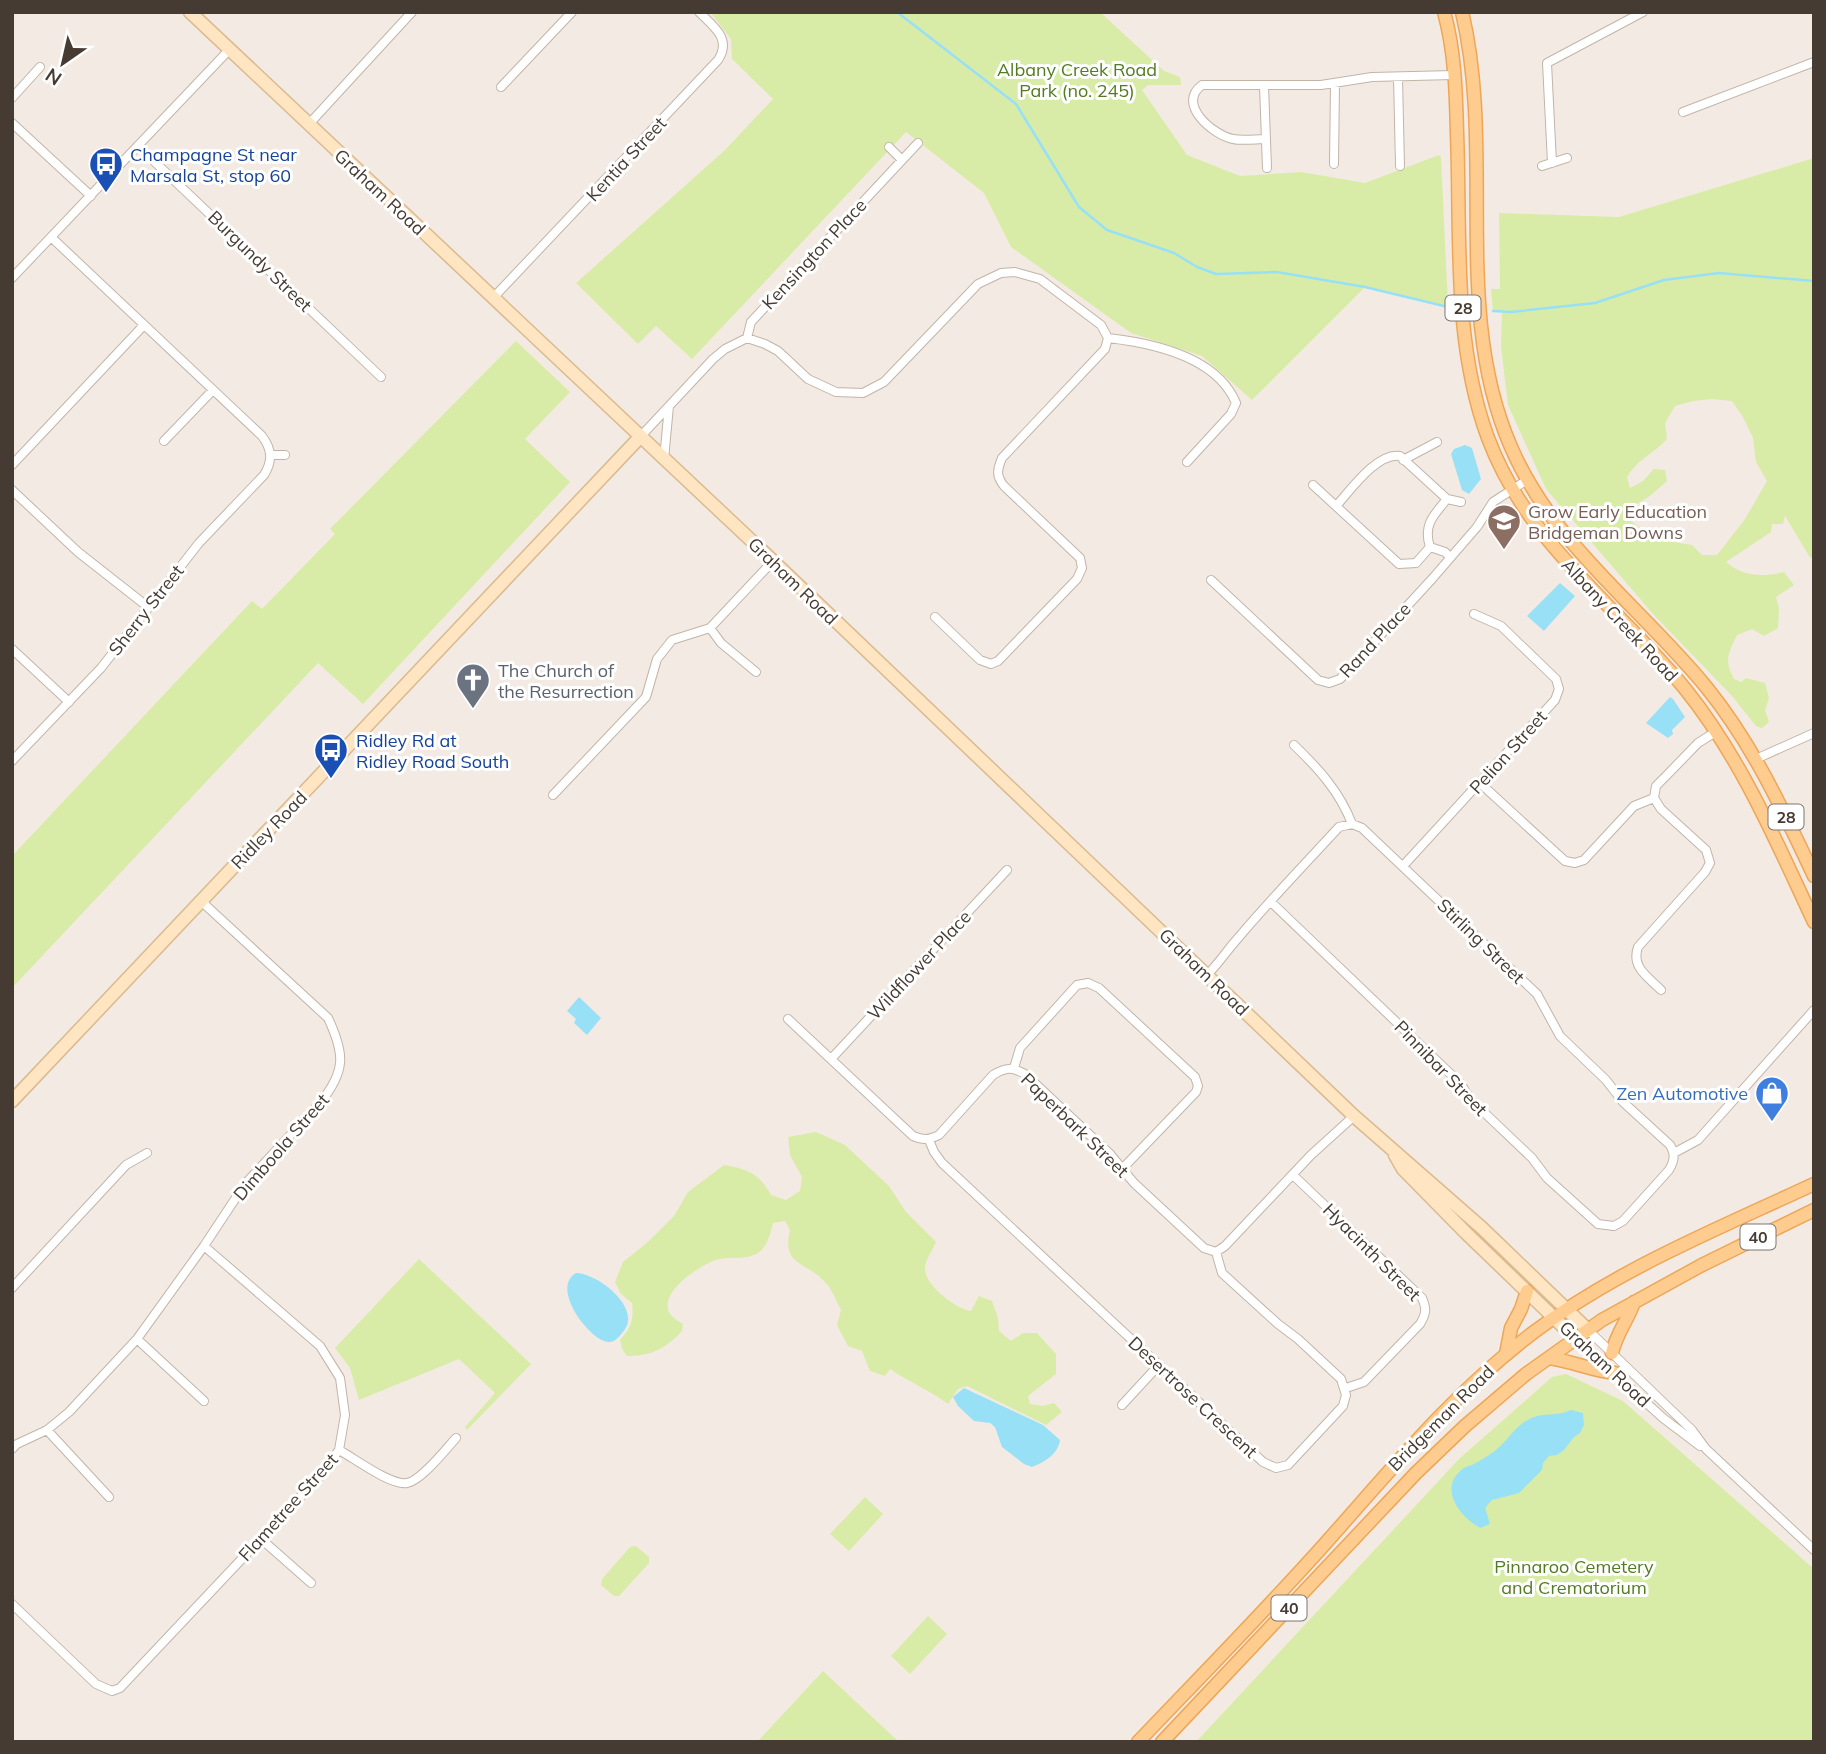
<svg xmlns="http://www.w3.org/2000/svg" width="1826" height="1754" viewBox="0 0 1826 1754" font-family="Mulish,sans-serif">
	<rect width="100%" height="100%" fill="#f3ebe3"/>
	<!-- green -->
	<path fill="#d8eca7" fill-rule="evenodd" d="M710,12H1100L1164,71L1180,77L1181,85H1148L1142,90L1187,155L1240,176L1301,172L1365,183L1439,155L1441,157L1448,307L1365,287L1252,400L1202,356L1131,333L1011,247L984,193L906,132L692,359L656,326L638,344L576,283L724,151L773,99L732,59L731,39Z
		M1814,158V560L1809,556L1785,516L1783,524H1772L1771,532L1726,562C1743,577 1763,577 1784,572L1794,585L1776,597L1779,608L1778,628L1764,636L1752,629L1737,635C1728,654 1724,660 1734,679L1741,682L1746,678L1765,683L1769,698L1765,710L1769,722L1762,728L1756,726L1732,696L1653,614L1546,489L1508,405L1501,347L1502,312L1493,311L1491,289H1500L1499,213L1619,217ZM1712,399L1732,401L1743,417L1753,438L1756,462L1767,481L1745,519L1717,555H1702L1692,545L1673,542L1643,530L1630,520L1627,510L1650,496L1667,481L1665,470L1654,469L1643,481L1630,488L1627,477C1640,457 1652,455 1667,439L1665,423L1675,406L1693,401Z
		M516,341L570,392L525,439L570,482L363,704L318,663L12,988V856L252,601L262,609L335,534L330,529Z
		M816,1132L845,1145L889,1186L906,1212L936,1242C933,1250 925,1260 925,1268C924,1285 956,1309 971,1311L979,1296L992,1301L998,1318L999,1331L1011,1341L1023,1333H1037L1056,1354V1374L1028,1396L1030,1404L1042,1406L1054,1403L1062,1412L1046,1425L967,1386L958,1389L948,1404C929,1390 909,1382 890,1369L885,1376L870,1371L862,1351L848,1346L837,1325L841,1310C836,1301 832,1288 824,1281C807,1262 781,1266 790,1230L785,1221L773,1223C770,1235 767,1250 754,1255C743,1260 728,1256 716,1260C700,1265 657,1293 670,1314C673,1318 678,1321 683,1324L682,1331C668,1347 650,1357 627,1356L622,1349L620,1340C631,1328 634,1320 632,1303L621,1294L615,1282L623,1262L649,1241L674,1216L688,1192L724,1165C747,1169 759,1173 771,1195L786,1200L800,1191L802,1177L790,1155L788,1137Z
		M419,1259L531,1364L467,1430L465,1427L495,1393L459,1359L359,1400L350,1368L335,1348Z
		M1566,1374L1623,1401L1814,1569V1742H1196L1459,1459L1552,1377Z
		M865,1497L883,1514L849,1551L830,1534Z
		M636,1546L649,1557V1563L619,1596H614L601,1585L602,1579L630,1547Z
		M928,1616L947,1634L910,1674L891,1656Z
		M823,1671L899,1742H761L759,1740Z"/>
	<!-- water -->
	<path fill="#98e0f6" d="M1465,445L1472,448L1481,479L1469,494L1462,490L1451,454L1454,449Z
		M1560,583L1575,596L1544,631L1527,616Z
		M1670,697L1673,699L1685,717L1672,730L1673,734L1668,738L1646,723Z
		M579,997L601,1018L587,1035L574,1023L576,1019L567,1011Z
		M576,1273C598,1273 645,1310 622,1333C619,1337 615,1342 609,1342C592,1343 549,1289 576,1273Z
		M964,1388L1043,1425L1060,1440C1058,1454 1045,1462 1032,1467L1024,1464L1002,1447L995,1427L990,1423L974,1421L958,1406L953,1397Z
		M1571,1410L1583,1413L1584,1425L1580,1433L1574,1437L1564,1450L1557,1455L1549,1456L1543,1463L1542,1470L1519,1493L1492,1500L1485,1508L1490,1524L1480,1528C1459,1516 1437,1487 1464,1468C1467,1466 1470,1466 1474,1464C1481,1460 1491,1454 1497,1449C1510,1438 1517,1423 1534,1417C1546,1413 1560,1416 1571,1410Z"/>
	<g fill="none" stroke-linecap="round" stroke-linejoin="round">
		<!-- stream -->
		<path stroke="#98e0f6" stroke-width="2.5" d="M897,12L1016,104L1079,207L1107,230L1174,253L1197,267L1216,274L1277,272L1365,287L1448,307
			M1493,311L1511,312L1595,303L1664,280L1719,273L1814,281"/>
		<!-- street casing -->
		<g stroke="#c2b4a7" stroke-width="10">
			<path id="street" d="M1398,77L1400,166
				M1264,85L1267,168
				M501,87L572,12
				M12,98L40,67
				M1683,112L1814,62
				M12,123L91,196
				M309,124L412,12
				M1266,139C1256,139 1243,141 1233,139C1213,135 1176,104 1202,85H1321L1372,77L1454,75
				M138,146L381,377
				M889,147L902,160
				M1552,163L1547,63L1643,12
				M1334,164L1335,83
				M1542,166L1567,158
				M12,278L229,50
				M493,298L718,60C732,39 714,27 699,12
				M747,338L765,344L778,351L808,379L836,392L863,393L884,382L978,284L1001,273L1015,272L1040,279L1101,325L1108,338L1105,349L1002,458C997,470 996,476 1004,486L1080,558L1082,568L1077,579L998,661L991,664L980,660L935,617
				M1108,338C1152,343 1217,357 1236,403L1231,414L1187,462
				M641,436L713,359L725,349L747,338L751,322L918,143
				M164,441L213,390
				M271,455H285
				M664,459L669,406
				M1403,460L1437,442
				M12,465L144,325
				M1313,485L1399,564L1416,563L1430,547
				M12,490L78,552L148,607
				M1447,499L1461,502
				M1336,506C1350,491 1377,452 1400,456L1447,499C1433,516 1423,525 1430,547
				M1430,547L1445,552L1450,557
				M1211,580L1318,680L1329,683L1340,679L1432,579L1477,527L1493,502L1527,480
				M710,628L721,643L756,672
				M12,649L69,702
				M1294,745C1318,768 1340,792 1352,824
				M1756,759L1814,733
				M12,761L101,668L199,543L264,475C273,461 272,449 262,436L51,237
				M1480,783L1565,861L1575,863L1584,860L1634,806L1654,798
				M553,795L646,697L657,659L672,640L710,628L773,561
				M1403,866L1555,700L1559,689L1556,679L1501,626L1474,614
				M1207,975C1219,963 1228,949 1239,937C1271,899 1306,863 1339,827L1352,824L1362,828L1537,994L1560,1036L1606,1080L1623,1102L1670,1145C1675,1154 1675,1160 1669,1170L1623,1221L1614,1226L1598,1224L1547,1178L1532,1158L1471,1100L1460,1083L1271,902
				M1661,990C1647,976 1631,967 1638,947L1705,872L1710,863L1706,850L1661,809L1654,798L1656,786L1667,775L1698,743L1717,731
				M788,1019L913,1136C923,1140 929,1140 939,1135L993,1075C1006,1067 1012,1067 1025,1074L1110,1154L1134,1183L1204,1248L1216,1252L1225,1246L1311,1155L1354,1116
				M831,1059L1007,870
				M1014,1068L1020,1048L1077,985L1088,983L1099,988L1195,1077L1198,1086L1196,1092L1123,1168
				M929,1140L934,1152L942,1163L1263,1462L1276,1468L1288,1465L1343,1406L1346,1395L1341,1379L1298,1339L1278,1324L1222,1273L1216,1252
				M1674,1153L1698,1140L1814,1010
				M1293,1175L1422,1298C1427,1309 1426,1314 1420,1324L1364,1382L1346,1388
				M12,1288L126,1165L147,1153
				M1588,1330L1692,1430L1706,1449L1814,1550
				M1575,1338L1663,1418L1700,1446
				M137,1339L204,1401
				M1122,1405L1158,1366
				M47,1430L109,1497
				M12,1449L17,1444L47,1430L69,1412L137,1339L204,1246L245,1184L320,1103C346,1071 345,1054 328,1018L201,901
				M339,1450C354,1458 391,1486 407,1483C421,1481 446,1449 456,1438
				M260,1538L311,1583
				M12,1604L96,1684L112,1691L120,1688L320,1476L339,1450L345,1415L340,1378L320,1346L204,1246"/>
		</g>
		<!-- secondary casing -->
		<g stroke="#daba90" stroke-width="15">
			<path id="secondary" d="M190,12L773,561L1354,1116L1482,1228L1588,1330
				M12,1101L641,436
				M1395,1155L1403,1169L1466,1233L1575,1338"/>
		</g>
		<!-- primary casing -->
		<g stroke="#eea656" stroke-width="15">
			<path id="primary" d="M1444,12C1455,51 1456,93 1457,133C1461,234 1452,341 1488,438C1528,545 1617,605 1686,690C1742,760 1776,841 1814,922
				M1462,12C1496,154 1451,310 1511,447C1553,545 1641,607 1707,688C1753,745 1783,810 1814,876
				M1612,1353C1616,1334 1628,1320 1634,1302
				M1506,1354L1511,1328L1521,1309L1527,1291
				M1549,1358C1572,1361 1592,1371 1615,1373
				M1138,1742C1200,1677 1263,1613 1323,1546C1390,1471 1453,1393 1534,1332C1620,1268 1718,1229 1814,1184
				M1162,1742L1416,1473L1465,1426L1526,1374L1602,1320L1702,1265L1814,1210"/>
		</g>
		<!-- street -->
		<use href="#street" stroke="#fff" stroke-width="8"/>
		<!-- secondary -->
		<use href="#secondary" stroke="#ffe5c1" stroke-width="12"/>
		<!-- primary -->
		<use href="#primary" stroke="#ffcc90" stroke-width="12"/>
	</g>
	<!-- icons -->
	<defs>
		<g id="bus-pin" transform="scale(1.75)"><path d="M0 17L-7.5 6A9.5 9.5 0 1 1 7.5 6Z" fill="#1a4fb4" stroke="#fff"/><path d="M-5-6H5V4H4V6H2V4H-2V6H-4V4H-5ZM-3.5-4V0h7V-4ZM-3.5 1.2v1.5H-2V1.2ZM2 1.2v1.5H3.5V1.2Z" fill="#fff"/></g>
		<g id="school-pin" transform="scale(1.75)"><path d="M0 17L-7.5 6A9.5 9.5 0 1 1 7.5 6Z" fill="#8d6e63" stroke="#fff"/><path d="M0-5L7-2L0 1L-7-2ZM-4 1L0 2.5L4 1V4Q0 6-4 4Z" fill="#fff"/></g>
		<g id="church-pin" transform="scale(1.75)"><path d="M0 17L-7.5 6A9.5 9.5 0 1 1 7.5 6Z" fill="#6b7280" stroke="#fff"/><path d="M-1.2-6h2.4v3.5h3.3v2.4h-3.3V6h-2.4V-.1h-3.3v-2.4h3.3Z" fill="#fff"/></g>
		<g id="shop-pin" transform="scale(1.75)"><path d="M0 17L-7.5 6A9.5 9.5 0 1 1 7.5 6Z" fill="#3f7fe0" stroke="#fff"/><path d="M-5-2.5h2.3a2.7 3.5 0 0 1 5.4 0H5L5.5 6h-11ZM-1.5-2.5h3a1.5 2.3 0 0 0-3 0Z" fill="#fff"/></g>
	</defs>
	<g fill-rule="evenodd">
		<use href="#bus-pin" x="106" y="164"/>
		<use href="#school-pin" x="1504" y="521"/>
		<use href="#church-pin" x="473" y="680"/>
		<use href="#bus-pin" x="331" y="750"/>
		<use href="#shop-pin" x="1772" y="1093"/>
	</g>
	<g text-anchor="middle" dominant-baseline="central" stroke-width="6" stroke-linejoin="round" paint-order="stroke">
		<!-- shield labels -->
		<g fill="#fff" stroke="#7d7670" stroke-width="2">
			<rect x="1445.5" y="295.5" width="35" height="25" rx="5"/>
			<rect x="1768.5" y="804.5" width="35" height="25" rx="5"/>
			<rect x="1740.5" y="1224.5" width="35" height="25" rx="5"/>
			<rect x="1271.5" y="1595.5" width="35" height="25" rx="5"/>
		</g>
		<g font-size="16" font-weight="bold" fill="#453b32">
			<text x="1463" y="308">28</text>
			<text x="1786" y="817">28</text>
			<text x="1758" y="1237">40</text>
			<text x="1289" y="1608">40</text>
		</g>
		<!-- park labels -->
		<g font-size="18" fill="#537b21" stroke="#fff">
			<text x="1077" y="69">Albany Creek Road<tspan x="1077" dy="21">Park (no. 245)</tspan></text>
			<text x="1574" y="1566">Pinnaroo Cemetery<tspan x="1574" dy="21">and Crematorium</tspan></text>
		</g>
		<!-- transit labels -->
		<g font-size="18" fill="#164399" stroke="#fff" text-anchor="start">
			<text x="130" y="154">Champagne St near<tspan x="130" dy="21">Marsala St, stop 60</tspan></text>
			<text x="356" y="740">Ridley Rd at<tspan x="356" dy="21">Ridley Road South</tspan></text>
		</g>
		<!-- street labels -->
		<g font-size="18" fill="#453b32" stroke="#fff">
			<text transform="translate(626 159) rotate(-47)">Kentia Street</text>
			<text transform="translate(380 192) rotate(43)">Graham Road</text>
			<text transform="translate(814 254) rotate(-47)">Kensington Place</text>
			<text transform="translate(260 261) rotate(44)">Burgundy Street</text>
			<text transform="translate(793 581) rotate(44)">Graham Road</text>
			<text transform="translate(146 610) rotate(-52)">Sherry Street</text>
			<text transform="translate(1620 620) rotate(47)">Albany Creek Road</text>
			<text transform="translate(1375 640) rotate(-47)">Rand Place</text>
			<text transform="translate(1508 752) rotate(-48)">Pelion Street</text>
			<text transform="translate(269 830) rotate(-46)">Ridley Road</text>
			<text transform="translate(1481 941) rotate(44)">Stirling Street</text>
			<text transform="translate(919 965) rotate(-47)">Wildflower Place</text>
			<text transform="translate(1204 972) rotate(44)">Graham Road</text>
			<text transform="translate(1441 1068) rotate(46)">Pinnibar Street</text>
			<text transform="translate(1075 1125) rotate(44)">Paperbark Street</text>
			<text transform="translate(281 1147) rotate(-49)">Dimboola Street</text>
			<text transform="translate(1372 1252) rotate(45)">Hyacinth Street</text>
			<text transform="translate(1605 1364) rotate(43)">Graham Road</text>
			<text transform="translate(1193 1397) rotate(43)">Desertrose Crescent</text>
			<text transform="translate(1441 1418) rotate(-45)">Bridgeman Road</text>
			<text transform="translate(288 1507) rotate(-48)">Flametree Street</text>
		</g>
		<!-- education labels -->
		<g font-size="18" fill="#785e54" stroke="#fff" text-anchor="start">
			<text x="1528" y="511">Grow Early Education<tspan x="1528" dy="21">Bridgeman Downs</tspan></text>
		</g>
		<!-- worship labels -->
		<g font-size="18" fill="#5b616d" stroke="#fff" text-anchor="start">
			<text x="498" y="670">The Church of<tspan x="498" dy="21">the Resurrection</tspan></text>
		</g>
		<!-- shop labels -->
		<g font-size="18" fill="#366cbe" stroke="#fff" text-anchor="end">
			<text x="1748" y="1093">Zen Automotive</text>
		</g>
	</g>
	<!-- border -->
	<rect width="1826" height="1754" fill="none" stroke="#453b32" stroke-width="28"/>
	<!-- north arrow -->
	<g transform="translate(63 63) rotate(214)" stroke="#ffffff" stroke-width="5" paint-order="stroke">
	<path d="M0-5L12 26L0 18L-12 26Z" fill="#453b32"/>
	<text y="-10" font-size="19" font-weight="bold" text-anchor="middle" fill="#453b32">N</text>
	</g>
</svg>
